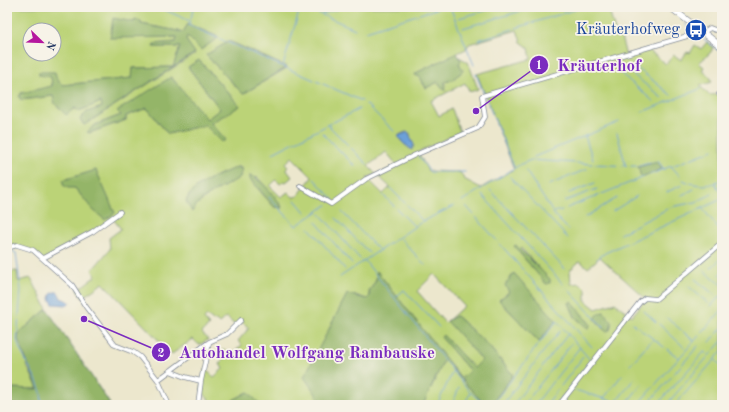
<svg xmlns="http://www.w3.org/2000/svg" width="729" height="412" viewBox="0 0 729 412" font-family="'Old Standard TT',serif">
	<rect width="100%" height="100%" fill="#f7f3e8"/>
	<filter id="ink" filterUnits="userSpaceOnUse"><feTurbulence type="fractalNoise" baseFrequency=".025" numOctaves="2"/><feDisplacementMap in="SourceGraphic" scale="8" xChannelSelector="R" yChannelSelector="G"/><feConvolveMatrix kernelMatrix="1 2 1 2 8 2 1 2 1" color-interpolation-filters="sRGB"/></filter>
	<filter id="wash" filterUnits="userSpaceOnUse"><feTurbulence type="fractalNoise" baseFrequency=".012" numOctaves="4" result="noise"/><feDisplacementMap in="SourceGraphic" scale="16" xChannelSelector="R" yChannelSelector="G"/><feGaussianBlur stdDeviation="0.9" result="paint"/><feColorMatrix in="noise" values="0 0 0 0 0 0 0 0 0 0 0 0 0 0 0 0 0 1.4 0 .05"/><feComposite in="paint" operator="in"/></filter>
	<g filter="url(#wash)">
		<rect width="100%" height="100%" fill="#ece7cd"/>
		<!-- green -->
		<path fill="#bbd377" stroke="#6b816a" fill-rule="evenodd" d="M7,7H608L616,34L620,33L626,56L647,49L666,64L674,55L681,60L687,52L690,53L695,45L701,49L707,42L713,47L711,52L699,63L704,67L702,70L710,77L712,82L700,86L709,95L722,94V405H491L513,375L487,344L456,316L448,321L482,360L474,368L443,335L441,337L470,371L461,378L377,271L376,280L369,292L370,296L367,299L355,295L321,405H261L248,392L233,400L231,405H213L201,390L205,369L214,377L223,369L220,364L223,360L219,353L224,349L230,356L242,345L238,341L249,328L242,322L236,326L226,317L219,323L216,320L213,321L207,316L204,319L209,325L202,333L208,340L199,345L193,339L172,354L103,283L82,298L77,290L96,276L92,270L110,249L109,238L121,229L113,219L43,261C33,251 21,245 7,249ZM135,19L141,24L183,32L188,24L186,40L195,54L84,125L80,119L87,112L103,107L101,102L79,111L54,96L21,100V93L52,87V77L57,79L62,85L133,78V68L173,67L180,47H154V44L177,42V37H110L134,22ZM30,30H54V54H30ZM517,30L521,42L529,48L531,59L477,74L514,169L481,188L464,179L460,172L428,171L418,152L460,132L452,109L439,116L431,101L465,83L470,92L478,89L468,62L459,57L460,67L463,71L452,80L445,82L444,90L438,82L426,88L416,73L466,49L469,44ZM229,41L287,67V68L243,94L206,55ZM199,60L240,106L210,123L226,140L205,125L168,134L147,108L126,116V120L89,133L95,125L121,115L171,77L207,120L220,109L188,67ZM405,132L410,133L411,139L410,149L400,140L399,135ZM386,152L397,165L377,175L390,187L383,194L367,178L376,174L368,166ZM292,157L312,177L298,196L293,197L288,192L281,197L270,186L276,180L280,184L284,181L286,182L292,177L286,169L288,167L285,164ZM237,167H241L240,177L218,188L194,207L188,196C201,182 221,175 237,167ZM96,170L93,210L75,188L72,187ZM257,177L282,206L274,207L252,182ZM521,248L542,271L536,272L517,250ZM600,257L648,301H644L632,316L615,303L596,309L586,301V289L580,283L571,284L570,270L580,261L588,268ZM434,274L464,306L445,323L417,291ZM509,292L539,342L499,300ZM571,301L590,324L586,327L575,317L569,303Z
			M17,271L18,281L31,278L47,309L19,333L28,368L38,389L7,388V272Z
			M444,360L485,405H423Z"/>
		<!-- forest -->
		<path fill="#94b568" stroke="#587263" d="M113,18L134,22L135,19L141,21V24L183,32L188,24L219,37L201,50L187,36L186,40L195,53L84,125L80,119L87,112L102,107L101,102L79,111L75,108L66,115L55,104L53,96L21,100L19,97L21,93L52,86L51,77L39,75V72H55L57,79L62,85L132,78L133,68L173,67L180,47H153L154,44L176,42L177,37L110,38Z
			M229,41L287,67L243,94L206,55Z
			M457,53L461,61L459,63L463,71L452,80L445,82V91L438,82L426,88L420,77L415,75L416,73Z
			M199,60L240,106L211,123L226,140L222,142L205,125L168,134L147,108L126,116V120L89,133L87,132L95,125L121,115L117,111L171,77L207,119L220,109L188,67Z
			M657,162L662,169L641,177L638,167Z
			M237,167L242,169L240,177C227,187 199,196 192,212L186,201C193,183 222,174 237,167Z
			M96,170L115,213L105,220L93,210L75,188H68L63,185V180Z
			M250,175C260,178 278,198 282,208L274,207L250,179Z
			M516,245L550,279V283L546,284L514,246Z
			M377,271L461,378L470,371L441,337L443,335L474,368L482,360L447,321L456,316L487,344L513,375L491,405H485L444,360L423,405H321L322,403L304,377L347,294L367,299L370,296L369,292L376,280Z
			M514,273L556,320L539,342L499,300L509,292L505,285Z
			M571,301L590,324L589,329L575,317L569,303Z
			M47,309L110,404L7,405V388L38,389L18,339L19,333Z
			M604,312L612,322L610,330L606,331L603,329L595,319L599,313Z
			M248,392L261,405H231L233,400Z"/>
		<!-- water -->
		<path fill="#6ca0d8" stroke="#44689b" d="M408,132L414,145L412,150L403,143L398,136Z
			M54,292H58L61,298L70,302L67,305L53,304L50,299L51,294Z"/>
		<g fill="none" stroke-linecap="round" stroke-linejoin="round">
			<!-- stream -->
			<path stroke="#6ca0d8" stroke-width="1" d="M158,7L190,21L188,25L362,101
				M304,7L355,29
				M450,7L474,65
				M322,14L344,7
				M191,18L194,7
				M459,18L498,7
				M685,24L695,32
				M463,28L535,7
				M516,28L577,9
				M366,31L442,7
				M704,39L720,52
				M478,40L513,29
				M632,64L671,95
				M283,66L300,8
				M624,67L662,98
				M616,69L654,102
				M476,74L484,94
				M486,98L514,167
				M366,104L395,132
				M642,112L700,89
				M328,125L367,164
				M322,133L355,166
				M617,133L626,166
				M585,136L593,160
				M273,153L359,109
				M418,156L430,172H465
				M534,157L619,122
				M595,164L627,166
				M630,166H638L658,161L664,169L671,166L680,176
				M672,166L713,150
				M526,171L556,217L568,229
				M510,177L568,238
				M314,179L333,199L331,201
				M683,180C694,186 713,188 722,178
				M715,183L722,195
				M549,185L587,169
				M390,188L405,203
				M490,190L565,269
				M667,192L682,185
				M569,193L595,183
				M383,195L394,206
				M482,195L563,284
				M682,195L694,189
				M269,197L296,226L327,205
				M295,200L306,213
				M462,201L521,164L531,160L592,164
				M565,201L597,189
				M407,205L423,221
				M466,206L592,347
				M567,208L664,169
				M702,208L722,232
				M397,209L415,227
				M613,211L637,196
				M342,212L379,250
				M554,212L562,210
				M320,214L360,259
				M585,217L617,198
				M336,218L369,253
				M316,222L352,264
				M309,228L345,269
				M620,234L671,207L696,202L712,194
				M401,239L425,265
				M9,249L16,253L21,290L17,340L20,350L36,379L41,392L42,405
				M597,259L605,253L722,199
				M364,260L470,392L479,400L488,405
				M711,268L722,258
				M704,271L720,284L722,283
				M719,275L722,272
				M340,277L423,221L454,206
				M695,279L716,296
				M688,286L708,303
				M567,288L605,329
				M396,297L404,290L439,327
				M711,306L720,296L722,298
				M644,311L656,322
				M667,318L694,341
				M633,323L635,326
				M659,324L684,347
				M638,327L645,333
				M647,334L664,347
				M710,342L722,328
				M667,349L679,358
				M715,349L722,341
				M530,355L557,321L591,361
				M715,360L722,366
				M536,361L560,331
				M630,365L653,339
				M542,367L568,334
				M549,373L571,344
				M555,379L580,347
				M561,386L583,357
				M568,390L589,363
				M575,390L625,405
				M604,398L622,375
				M616,402L634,379
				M437,405L453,371
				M452,405L459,388
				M464,405L470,393
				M492,405L529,357
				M502,405L535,363
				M513,405L541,369
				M524,405L547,375
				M535,405L553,381
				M546,405L559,388
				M556,405L563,396
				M625,405L642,384
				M637,405L722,310
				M647,405L698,346
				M657,405L704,352L706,353
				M666,405L713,351
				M675,405L722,351
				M718,405L722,401"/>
		</g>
	</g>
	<g filter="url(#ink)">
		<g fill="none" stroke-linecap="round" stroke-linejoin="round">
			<!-- street casing -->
			<g stroke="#848b96" stroke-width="5.5">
				<path id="street" d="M702,33L710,28L715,30L722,27
					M719,94L722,93
					M300,186L331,204L366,179L415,155L478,128L485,117L482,96L701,32
					M7,248L17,245L33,250L72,285L86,307L115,345L133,352L140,357L158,380L169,405
					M43,258L92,232L120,212
					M170,371L185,377L201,381
					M158,380L209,342L227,334L241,320
					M198,405L201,381L209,343
					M559,405L640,302L645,298L656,299L722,243"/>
			</g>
			<!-- secondary casing -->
			<g stroke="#848b96" stroke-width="7">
				<path id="secondary" d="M670,7L722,47"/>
			</g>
			<!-- street -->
			<use href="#street" stroke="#fff" stroke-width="4"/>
			<!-- secondary -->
			<use href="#secondary" stroke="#fff" stroke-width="5.5"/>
		</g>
	</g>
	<!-- icons -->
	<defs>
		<g id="bus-disc" transform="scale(1.15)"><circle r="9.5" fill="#1a4fb4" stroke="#f7f3e8"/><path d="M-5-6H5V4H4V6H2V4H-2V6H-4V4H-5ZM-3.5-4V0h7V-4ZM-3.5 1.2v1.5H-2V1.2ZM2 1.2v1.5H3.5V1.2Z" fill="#fff"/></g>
	</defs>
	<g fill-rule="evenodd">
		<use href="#bus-disc" x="696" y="30"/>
	</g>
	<g text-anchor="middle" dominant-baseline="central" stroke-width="3.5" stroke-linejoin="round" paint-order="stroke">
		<!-- transit labels -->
		<g font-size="16" fill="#164399" stroke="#f7f3e8" text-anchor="end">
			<text x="680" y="30">Kräuterhofweg</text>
		</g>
	</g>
	<!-- callouts -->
	<path fill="none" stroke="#7b2cbf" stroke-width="1.5" d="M476 111L539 65M84 319L161 352"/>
	<g fill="#7b2cbf" stroke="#f7f3e8" stroke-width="1.5">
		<circle cx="476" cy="111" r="4"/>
		<circle cx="84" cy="319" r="4"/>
		<circle cx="539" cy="65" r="10"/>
		<circle cx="161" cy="352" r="10"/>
	</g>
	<g font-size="12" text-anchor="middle" font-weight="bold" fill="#fff">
		<text x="539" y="69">1</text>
		<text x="161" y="357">2</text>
	</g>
	<g font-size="17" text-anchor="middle" font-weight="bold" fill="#7b2cbf" stroke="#f7f3e8" stroke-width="3.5" stroke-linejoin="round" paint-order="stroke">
		<text x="599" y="71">Kräuterhof</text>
		<text x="307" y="358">Autohandel Wolfgang Rambauske</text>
	</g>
	<!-- margin -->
	<rect width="729" height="412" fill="none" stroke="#f7f3e8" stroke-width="24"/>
	<!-- north arrow -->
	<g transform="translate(42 42) rotate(113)"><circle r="19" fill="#f7f3e8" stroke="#9fa5b1"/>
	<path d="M0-3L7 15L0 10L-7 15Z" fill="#b5179e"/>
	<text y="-6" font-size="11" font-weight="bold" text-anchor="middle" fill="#1b2f5e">N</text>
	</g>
</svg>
